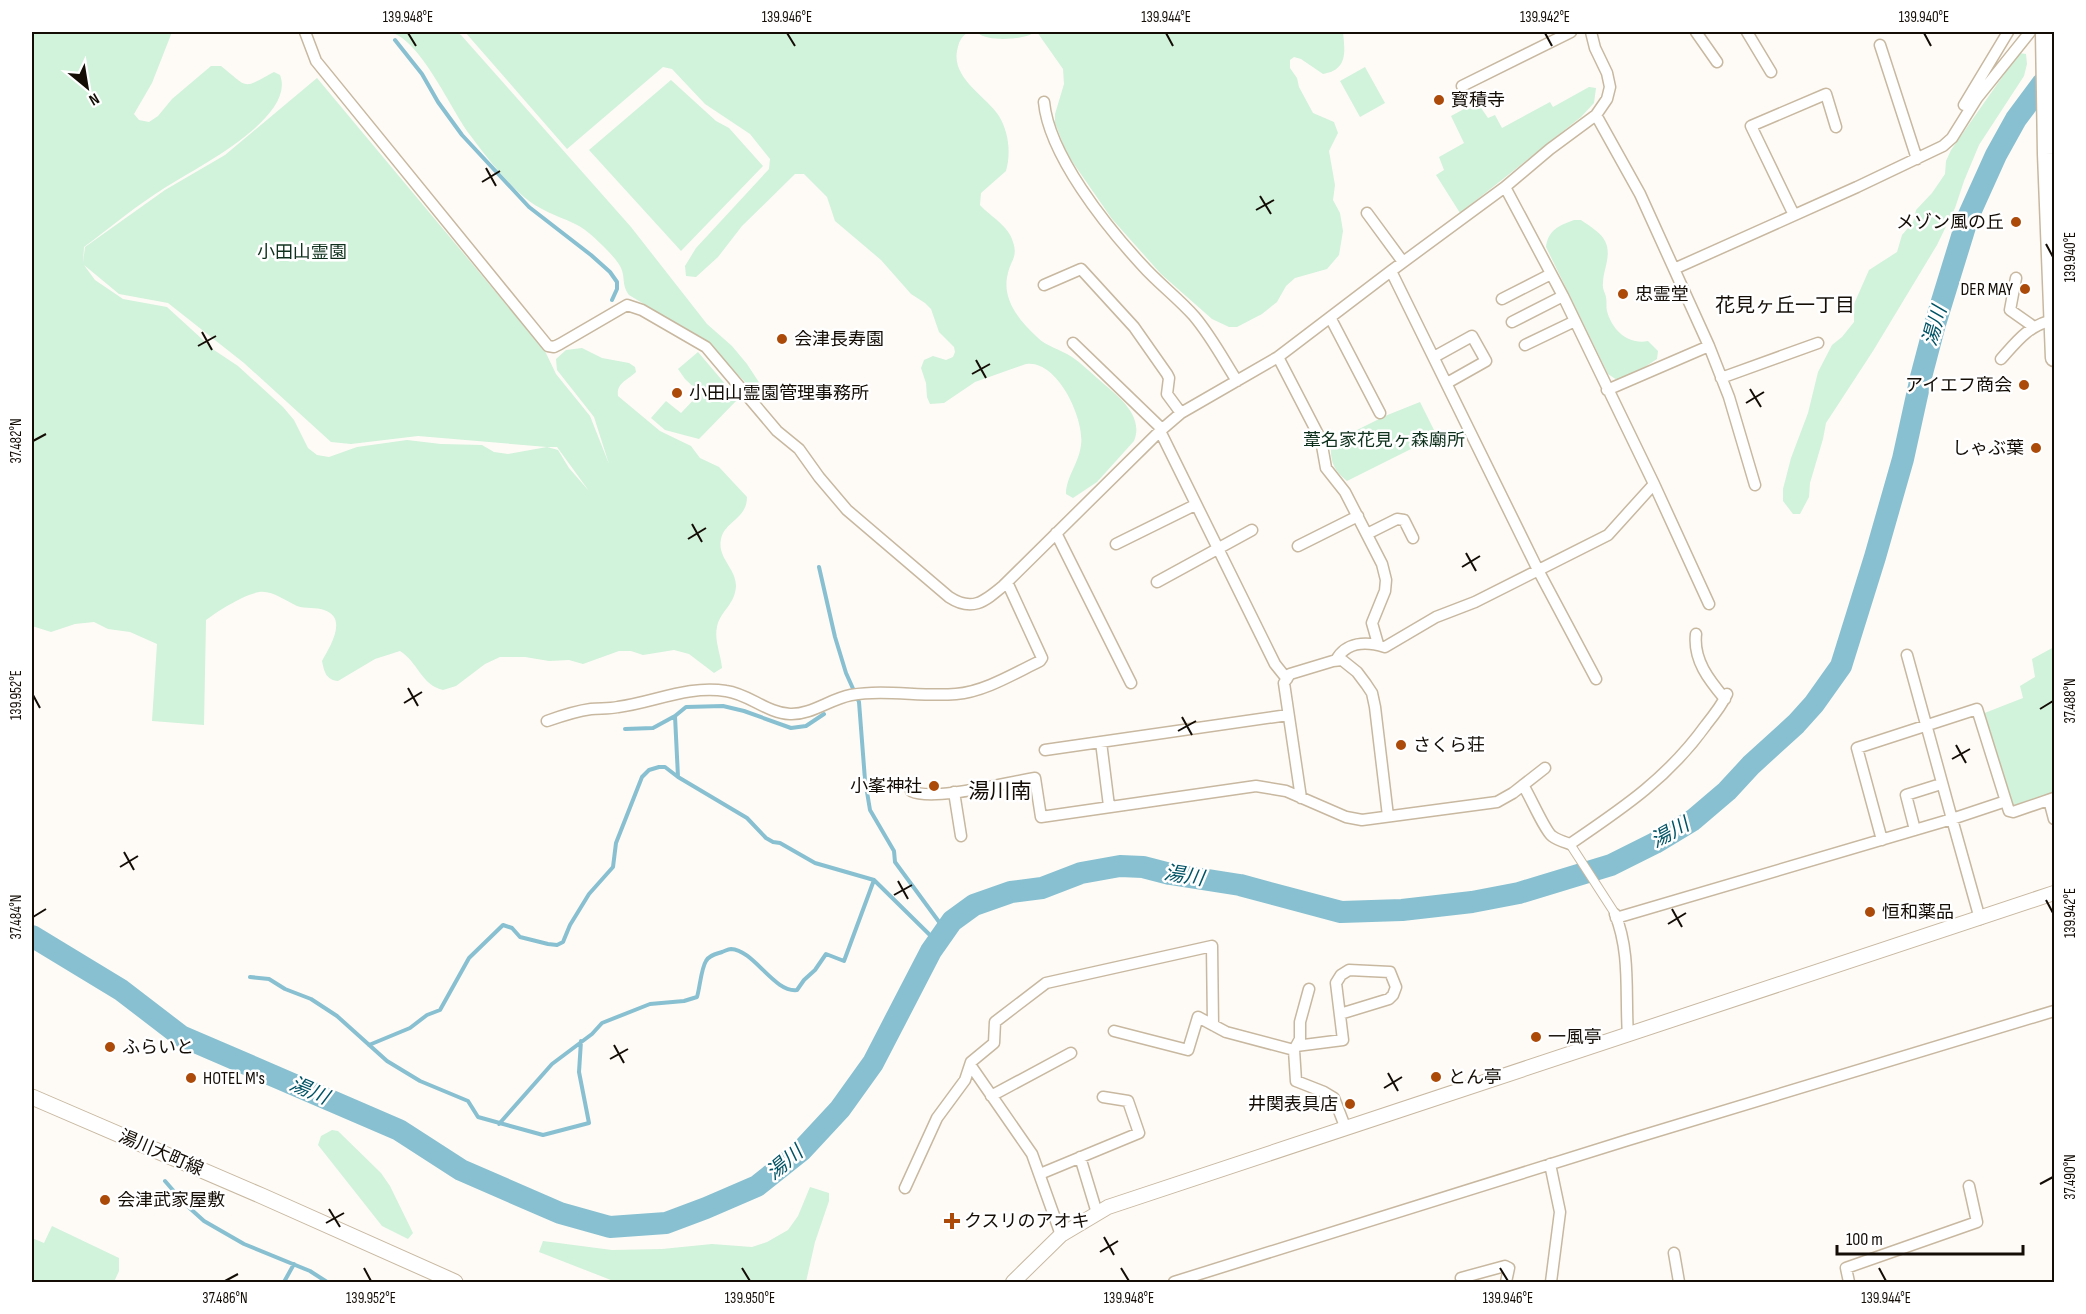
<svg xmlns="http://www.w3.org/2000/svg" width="2086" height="1314" viewBox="0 0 2086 1314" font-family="'Sofia Sans Condensed','Noto Sans JP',sans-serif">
	<rect width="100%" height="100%" fill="#fefbf6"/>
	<!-- green -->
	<path fill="#d1f2db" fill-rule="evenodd" d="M32,32H172L152,83L134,114L139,120L149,122L158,116L172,99L211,66H221C249,88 241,90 274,72L280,75C297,118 194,169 166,187C137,205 111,227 84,247L83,263L85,247L165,190L225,155L317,78L545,351L556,374L590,416L609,464L594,417L557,370L556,359L566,350L582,348L602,358L629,363L635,367L636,372C628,380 616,383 618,396L660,431L691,446L700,458L719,467L747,497C747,519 725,521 721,539C717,558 736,568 736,586C735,605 720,611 717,627C714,640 721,655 722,668L714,673L689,654L674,650L643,655L631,651H619L583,664L569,660L549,661L525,657H500L485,664L456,686L443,690C421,685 418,662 400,651L375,659L338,681C326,680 324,671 322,661C329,648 349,618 324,610C316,607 306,609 297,606C286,601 272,590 259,592C243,595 218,611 206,620L204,725L152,721L157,644L130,632L108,629L94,622L75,624L51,632L32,626ZM84,265L119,294L168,303L244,363L331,442L351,444L418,436L547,447L508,454L494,452L482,445L441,444L407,440L357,447L329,457L317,455L308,448L294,420L283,407L238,366L214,350L167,307L123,299L95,280ZM547,447H557L589,491L569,468L558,450Z
		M390,32H456L461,35L631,227L707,324L732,346L747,364L766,393L762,397L756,396L744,381L702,339L629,295C621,284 626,277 620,266C616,259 608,251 602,245C594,237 583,227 573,223C556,215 539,210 524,197C506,182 484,154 470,135C450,108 421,40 390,32Z
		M465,32H968C960,38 959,42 957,51C952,79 986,96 999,116C1009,133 1011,153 1006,171L981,193L980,205C991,217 1009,226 1013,242C1018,257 1011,260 1008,273C1001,299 1019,320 1037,337C1047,347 1060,349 1072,357C1081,363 1089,371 1097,378C1115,394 1145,414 1134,441L1097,482L1073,498L1066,494C1066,477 1079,463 1081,445C1085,419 1057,359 1026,364L975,382L944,403L930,404L927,397L926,383L921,368L924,360L933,356L946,360L953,357L955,352L954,347L939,332L931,309L925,303L911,294L881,260L835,221L827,197L804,174H795L742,226L718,257L696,277L686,276L685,266L696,248L769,169L770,159L750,134L705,104L672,69L663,67L567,149Z
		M1037,32H1343C1345,52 1348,70 1323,74L1301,59L1294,57L1290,60V68L1297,78L1299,87L1313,113L1334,122L1338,133L1329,151L1335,185L1333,200L1340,213L1343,231L1339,255L1327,269L1295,278L1286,286L1277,302L1262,314L1237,327H1229L1212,319L1161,274L1112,219L1067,154L1055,123V114L1064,84L1063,69Z
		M2053,32H2054V151H2053Z
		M978,33V32H1035C1025,40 988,42 978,33Z
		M2019,53L2026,54L2027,64L2024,76L1979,145L1964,181L1955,208L1937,245L1873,351L1826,423L1823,439L1810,483L1809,497L1800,514H1793L1783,501V489L1791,458L1808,413L1818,372L1832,345L1842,337L1854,322V304L1869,270L1897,252L1902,235L1913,222L1916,210L1932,193L1945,174L1946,161L1951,150Z
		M1365,67L1385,103L1360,117L1340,81Z
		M671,80L716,121L729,128L763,166L681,251L589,150Z
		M1589,87L1596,88L1594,103L1581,117L1460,213L1436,175L1444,170L1439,157L1464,143L1451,116L1477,102L1488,118L1495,115L1502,128L1550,102L1553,107Z
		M1574,220H1581C1591,227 1604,234 1607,246C1610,260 1603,271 1603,283C1602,289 1605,292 1606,297C1607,302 1606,307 1607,311C1612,330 1628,345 1648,341L1658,351L1657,359L1634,374L1617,380L1608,374L1546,247C1548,230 1560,225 1574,220Z
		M698,352L738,399L699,439L665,430L651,418L666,401L681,413L700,393L685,379L678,369Z
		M1420,402L1437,436L1347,481C1333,470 1330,461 1331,443L1385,416Z
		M2054,647V794L2012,807L1982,714L2023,698L2020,686L2035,677L2032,659Z
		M332,1130L338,1131L381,1173L390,1186L413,1233L408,1239L382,1226L318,1145L321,1136Z
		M810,1187L829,1193V1201L815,1242L806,1282H616L539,1252L543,1241L612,1250L662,1249L712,1244L752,1247L767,1242L788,1230L798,1216Z
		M52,1226L119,1258V1271L114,1282H32V1238L44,1243Z"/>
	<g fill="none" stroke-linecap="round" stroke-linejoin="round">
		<!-- stream -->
		<path stroke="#88c0d1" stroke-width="4" d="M395,40L422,74L438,102L462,135L529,207L591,255L610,272L617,282V289L612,300
			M819,567L835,637L846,673L859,702L865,780L870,810L894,851L895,862L945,930
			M625,729L653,728L675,716
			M678,777L675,716L686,707L723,706L744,711L791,728L806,726L824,714
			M250,977L269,979L285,989L311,999L337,1016L387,1061L420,1081L468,1101L478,1117L543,1135L589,1123L579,1072L581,1041
			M369,1045L410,1028L427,1015L440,1010L469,958L503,925L512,928L520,937L548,944L557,945L563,942L570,925L589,894L613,867L616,843L642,777L649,770L659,767H665L678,777L747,818L766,838L773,842L780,843L815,863L874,880L937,942
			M499,1124L552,1064L592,1034L602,1023L650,1004L684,1001L697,997C700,987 701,969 706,961C709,955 716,954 722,952C725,951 728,949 731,949C754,950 774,993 797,990L804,980L815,970L826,954L844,961L874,880
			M165,1181L184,1203L204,1221L244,1244L310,1271L327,1282
			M284,1282L294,1264"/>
		<!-- river -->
		<path stroke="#88c0d1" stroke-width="22" d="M32,936L121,990L181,1036L399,1130L461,1170L560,1213L610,1227L666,1223L706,1208L757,1186L801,1151L840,1109L873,1063L931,951L952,921L974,905L1011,892L1042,888L1081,873L1120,866L1143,867L1170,874L1240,885L1341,912L1402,910L1472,902L1519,893L1611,865L1655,843L1693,820L1727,791L1751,765L1796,724L1814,704L1841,666L1875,557L1903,459L1921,377L1935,324L1968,217L1996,155L2016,119L2042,84L2054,72"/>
		<!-- pedestrian casing -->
		<g stroke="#c8b8a0" stroke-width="10">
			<path id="pedestrian" d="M1570,844L1614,912"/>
		</g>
		<!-- minor casing -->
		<g stroke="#c8b8a0" stroke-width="13">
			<path id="minor" d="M305,32L316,61L548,346L554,347L560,344L627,305L642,310L706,347L777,431L799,449L819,477L847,510L949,597C972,612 984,602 1003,586L1160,431L1181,413L1278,357L1391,271L1505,187L1550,149L1596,115L1607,99L1610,87L1607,73L1595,48L1591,32
				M1696,32L1717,62
				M1747,32L1771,72
				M1880,45L1917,159
				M1462,86L1571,32
				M1044,102C1049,155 1106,226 1142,265C1158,283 1178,298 1194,316C1211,336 1223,359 1237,381
				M1964,105L2008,32
				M1596,115L1640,194L1709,346L1729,397L1755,485
				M1505,187L1563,296L1654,484L1709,604
				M1367,213L1403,262
				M1794,215L1751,126L1826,94L1836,127
				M1674,269L1857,187L1943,146L1952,138L1977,98L2030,32
				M1391,271L1538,570L1596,679
				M2016,278L2010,310L2034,327
				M1044,285L1081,269L1134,327L1167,374L1169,378L1167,394L1181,413
				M1502,299L1551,274
				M1331,319L1380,413
				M1512,322L1563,296
				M1073,343L1162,429
				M1525,345L1575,321
				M1278,357L1321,440L1326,468L1345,492L1382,564L1386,580L1385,591L1372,623L1378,644
				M1434,357L1472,336L1486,361L1447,383
				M2001,359C2018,340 2027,327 2052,320
				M1721,378L1818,343
				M1607,390L1709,346
				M1160,431L1275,664L1287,679
				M1056,533L1131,683
				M1367,534L1397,519L1404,520L1413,538
				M1116,544L1195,505
				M1298,546L1358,516
				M1157,582L1252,530
				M1696,634C1693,660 1709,680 1725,699
				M1336,660C1346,642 1366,641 1385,647L1436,617L1475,602L1608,535L1654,484
				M547,721C561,716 576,711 591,709C600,708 609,709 618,707C655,702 688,685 726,691C749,694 767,713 790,714C811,715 830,699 851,695C885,689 921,697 956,694C984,692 1015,673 1040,661L1042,658L1007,582
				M1101,742L1109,806
				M1045,750L1288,715
				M1523,785C1530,796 1545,831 1552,836C1557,840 1564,842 1570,844C1623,808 1668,778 1706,725C1714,715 1722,705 1727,694
				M911,791C933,802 1008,782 1035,778L1041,817L1256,786L1286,791L1346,817L1362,820L1497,802L1513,793L1545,768
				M954,792L961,836
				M1301,798L1284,683L1290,674L1333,661L1342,660L1357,672L1366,684L1372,693L1375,707L1388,816
				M2049,800L2054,819
				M1915,830L1906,795L1941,784
				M1882,840L1857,748L1977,709L2009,811L2013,812L2054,798
				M1615,914C1631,953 1625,995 1628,1035
				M1616,918L1952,819L1907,655
				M1980,919L1952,819L2006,801
				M1309,989L1300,1022V1039L1294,1050L1296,1081L1324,1092L1334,1098L1346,1129
				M1114,1031L1188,1050L1198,1017L1226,1032L1294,1050
				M1296,1046L1343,1040L1336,983L1341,975L1349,970L1390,972L1396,987L1393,995L1389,999L1340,1014
				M971,1066L1032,1154L1061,1235
				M991,1096L1071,1053
				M1080,1157L1097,1213
				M1550,1164L1560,1212L1551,1282
				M1040,1174L1139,1133L1128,1101L1103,1097
				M905,1188L937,1118L965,1080L971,1062L994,1043L995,1022L1046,983L1212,946L1213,1025
				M1674,1253L1679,1282
				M1461,1278L1505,1266L1509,1268L1506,1282
				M1174,1282L1628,1140L2054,1011
				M1849,1282L1846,1268L1977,1222L1969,1186"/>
		</g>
		<!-- tertiary casing -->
		<g stroke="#c8b8a0" stroke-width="16">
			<path id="tertiary" d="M1013,1282L1061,1235L1108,1207L2054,893"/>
		</g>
		<!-- secondary casing -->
		<g stroke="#c8b8a0" stroke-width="17">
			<path id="secondary" d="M32,1097L262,1196L455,1282"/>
		</g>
		<!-- primary casing -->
		<g stroke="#c8b8a0" stroke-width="19">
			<path id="primary" d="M2044,32L2046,154L2054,358"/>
		</g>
		<!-- pedestrian -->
		<use href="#pedestrian" stroke="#fff" stroke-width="8"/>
		<!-- minor -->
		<use href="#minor" stroke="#fff" stroke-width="10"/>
		<!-- tertiary -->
		<use href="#tertiary" stroke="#fff" stroke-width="14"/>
		<!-- secondary -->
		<use href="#secondary" stroke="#fff" stroke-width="15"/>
		<!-- primary -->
		<use href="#primary" stroke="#fff" stroke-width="16"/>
	</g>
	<!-- ticks -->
	<path fill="none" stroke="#130d06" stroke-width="2" d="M408,33L416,46M787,33L795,46M1166,33L1173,46M1545,33L1552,46M1924,33L1931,46M486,168L496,186M482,182L500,171M1260,196L1271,214M1256,210L1274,200M2046,244L2053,257M202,332L212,350M198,346L216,336M976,360L986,378M972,374L990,364M1750,389L1761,407M1746,403L1764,392M33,441L46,434M692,524L702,542M688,539L706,528M1466,553L1476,571M1462,567L1480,556M408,688L418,706M33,695L40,708M404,703L422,692M2040,709L2053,701M1182,717L1192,735M1178,731L1196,721M1956,745L1966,763M1952,759L1970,749M124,852L134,870M120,867L138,856M898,881L908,899M894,895L912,885M2046,900L2053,913M1672,909L1682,927M33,917L46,909M1668,924L1686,913M614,1045L624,1063M610,1059L628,1049M1388,1073L1398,1091M1384,1088L1402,1077M2040,1184L2053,1177M329,1209L340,1227M326,1223L344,1213M1104,1237L1114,1255M1100,1252L1118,1241M364,1268L371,1281M742,1268L750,1281M1121,1268L1129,1281M1500,1268L1508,1281M1879,1268L1886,1281M225,1281L238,1274"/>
	<!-- markers -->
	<g fill="#ac4b09" stroke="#fff" stroke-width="2">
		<circle cx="1439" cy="100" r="6"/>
		<circle cx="2016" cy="222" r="6"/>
		<circle cx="2025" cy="289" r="6"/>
		<circle cx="1623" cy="294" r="6"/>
		<circle cx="782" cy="339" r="6"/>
		<circle cx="2024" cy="385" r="6"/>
		<circle cx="677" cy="393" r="6"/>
		<circle cx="2036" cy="448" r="6"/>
		<circle cx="1401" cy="745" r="6"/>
		<circle cx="934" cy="786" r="6"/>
		<circle cx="1870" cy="912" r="6"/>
		<circle cx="1536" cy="1037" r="6"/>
		<circle cx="110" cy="1047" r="6"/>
		<circle cx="1436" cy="1077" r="6"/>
		<circle cx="191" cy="1078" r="6"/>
		<circle cx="1350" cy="1104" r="6"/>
		<circle cx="105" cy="1200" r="6"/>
		<path d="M949 1212h6v6h6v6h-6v6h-6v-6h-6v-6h6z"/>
	</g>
	<g text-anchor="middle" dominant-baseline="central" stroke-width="5" stroke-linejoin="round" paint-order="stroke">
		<!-- poi labels -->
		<g font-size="18" fill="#130d06" stroke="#fff" text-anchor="start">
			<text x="1451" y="100">寳積寺</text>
			<text x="2004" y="222" text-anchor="end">メゾン風の丘</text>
			<text x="2013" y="289" text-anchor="end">DER MAY</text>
			<text x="1635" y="294">忠霊堂</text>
			<text x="794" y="339">会津長寿園</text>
			<text x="2012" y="385" text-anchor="end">アイエフ商会</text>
			<text x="689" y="393">小田山霊園管理事務所</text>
			<text x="2024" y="448" text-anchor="end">しゃぶ葉</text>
			<text x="1413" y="745">さくら荘</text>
			<text x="922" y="786" text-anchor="end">小峯神社</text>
			<text x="1882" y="912">恒和薬品</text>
			<text x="1548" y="1037">一風亭</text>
			<text x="122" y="1047">ふらいと</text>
			<text x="1448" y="1077">とん亭</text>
			<text x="203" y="1078">HOTEL M's</text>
			<text x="1338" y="1104" text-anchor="end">井関表具店</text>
			<text x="117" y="1200">会津武家屋敷</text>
			<text x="964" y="1221">クスリのアオキ</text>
		</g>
		<!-- park labels -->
		<g font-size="18" fill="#0e311d" stroke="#fff">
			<text x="302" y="252">小田山霊園</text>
			<text x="1384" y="440">葦名家花見ヶ森廟所</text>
		</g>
		<!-- street labels -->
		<g font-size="18" fill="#130d06" stroke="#fff">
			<text transform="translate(161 1153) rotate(23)">湯川大町線</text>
		</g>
		<!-- neighbourhood labels -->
		<g font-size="20" fill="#130d06" stroke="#fff">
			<text x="1785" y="306">花見ヶ丘一丁目</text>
		</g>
		<!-- water labels -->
		<g font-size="20" font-style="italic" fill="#005365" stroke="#fff">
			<text transform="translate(1935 326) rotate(-74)">湯川</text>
			<text transform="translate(1670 833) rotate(-29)">湯川</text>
			<text transform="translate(1184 876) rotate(9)">湯川</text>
			<text transform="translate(309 1091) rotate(23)">湯川</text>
			<text transform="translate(785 1163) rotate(-40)">湯川</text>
		</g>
		<!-- quarter labels -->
		<g font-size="21" fill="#130d06" stroke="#fff">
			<text x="1000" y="791">湯川南</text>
		</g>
	</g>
	<!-- border -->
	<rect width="2086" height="1314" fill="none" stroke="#ffffff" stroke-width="66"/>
	<!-- north arrow -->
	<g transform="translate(87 87) rotate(150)" stroke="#ffffff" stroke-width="4.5" paint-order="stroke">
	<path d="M0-4.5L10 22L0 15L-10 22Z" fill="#130d06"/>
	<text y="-9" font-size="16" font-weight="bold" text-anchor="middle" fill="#130d06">N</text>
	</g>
	<!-- scale -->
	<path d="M1837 1245v9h186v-9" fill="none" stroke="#130d06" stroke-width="3"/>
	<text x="1846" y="1245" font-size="18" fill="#130d06" stroke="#ffffff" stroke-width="4.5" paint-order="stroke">100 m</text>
	<rect x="33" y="33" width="2020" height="1248" fill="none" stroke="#130d06" stroke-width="2"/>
	<g font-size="15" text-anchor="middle" fill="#130d06">
		<text x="408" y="22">139.948°E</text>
		<text x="787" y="22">139.946°E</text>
		<text x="1166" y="22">139.944°E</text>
		<text x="1545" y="22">139.942°E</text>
		<text x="1924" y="22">139.940°E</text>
		<text transform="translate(2070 257) rotate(-90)" y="5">139.940°E</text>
		<text transform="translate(16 441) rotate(-90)" y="5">37.482°N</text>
		<text transform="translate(16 695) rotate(-90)" y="5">139.952°E</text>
		<text transform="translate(2070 701) rotate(-90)" y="5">37.488°N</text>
		<text transform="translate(2070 913) rotate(-90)" y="5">139.942°E</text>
		<text transform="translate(16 917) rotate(-90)" y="5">37.484°N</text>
		<text transform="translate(2070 1177) rotate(-90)" y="5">37.490°N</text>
		<text x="225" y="1303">37.486°N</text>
		<text x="371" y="1303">139.952°E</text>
		<text x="750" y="1303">139.950°E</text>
		<text x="1129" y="1303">139.948°E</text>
		<text x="1508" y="1303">139.946°E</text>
		<text x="1886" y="1303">139.944°E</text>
	</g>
</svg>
